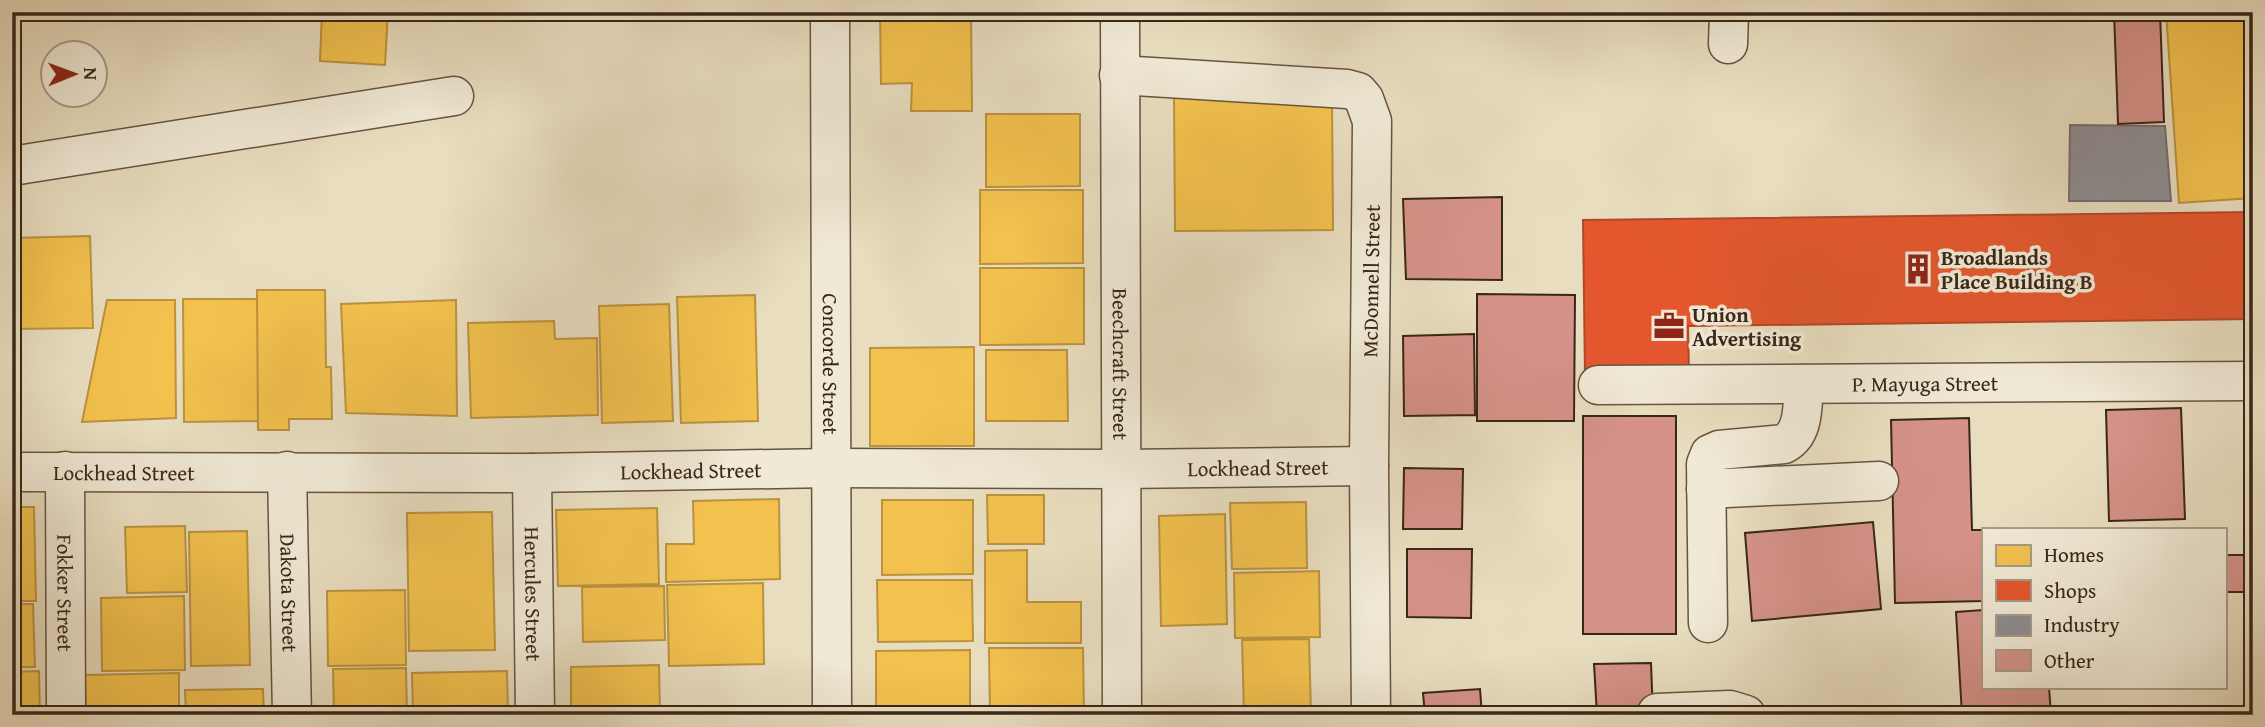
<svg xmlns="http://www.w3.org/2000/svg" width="2265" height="727" viewBox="0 0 2265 727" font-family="'Gentium Book Plus',serif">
	<rect width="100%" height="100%" fill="#e8ddbf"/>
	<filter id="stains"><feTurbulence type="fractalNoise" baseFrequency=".00286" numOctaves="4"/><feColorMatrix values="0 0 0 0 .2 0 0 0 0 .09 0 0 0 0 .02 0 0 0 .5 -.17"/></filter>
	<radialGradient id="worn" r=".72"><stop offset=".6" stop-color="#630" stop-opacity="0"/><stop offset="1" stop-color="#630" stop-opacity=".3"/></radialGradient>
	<!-- homes -->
	<path fill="#f2c14e" stroke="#bb923e" stroke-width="2" d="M322,12H388L385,65L320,61Z
		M880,12H971L972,111H911L912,83L881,84Z
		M2166,12H2253V198L2179,203Z
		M1332,95L1333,230L1175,231L1174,96Z
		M986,114H1080V186L986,187Z
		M980,190H1083V263L980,264Z
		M90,236L93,328L12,329V238Z
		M980,268H1084V344L980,345Z
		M257,290H325L326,367H331L332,419H289V430H258Z
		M755,295L758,421L681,423L677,297Z
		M183,299H257L258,421L184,422Z
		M107,300H175L176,418L82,422Z
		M456,300L457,416L346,413L341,304Z
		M669,304L673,421L602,423L599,306Z
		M554,321L555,339L597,338L598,415L471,418L468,323Z
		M974,347V446H870V348Z
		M986,350H1067L1068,421H986Z
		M987,495H1044V544H988Z
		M779,499L780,579L666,582V544H694L693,501Z
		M882,500H973V574L882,575Z
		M1306,502L1307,568L1232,569L1230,503Z
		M12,507H34L36,601H12Z
		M657,508L659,584L558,586L556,510Z
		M492,512L495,650L409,651L407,513Z
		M1225,514L1227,624L1161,626L1159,516Z
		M185,526L187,592L127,593L125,527Z
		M247,531L250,665L191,666L189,532Z
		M1027,550V602H1081V643H985V551Z
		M1319,571L1320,637L1235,638L1234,573Z
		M877,580H972L973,641L878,642Z
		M763,583L764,664L669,666L667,585Z
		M664,586L665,640L583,642L582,587Z
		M405,590L406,665L328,666L327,591Z
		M184,596L185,670L102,671L101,598Z
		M12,604H33L35,667H12Z
		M1309,639L1311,713L1244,714L1242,640Z
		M989,648H1083L1084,715H990Z
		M970,650V715H876V651Z
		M659,665L660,715H571V667Z
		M406,668L407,715H334L333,669Z
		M39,671L40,715H12V672Z
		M507,671L508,715H413L412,673Z
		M179,673V715H86L85,675Z
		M263,689L264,715H186L185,690Z"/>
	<!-- shops -->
	<path fill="#e4572e" stroke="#b14828" stroke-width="2" d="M2253,212V319L1688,326L1689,374L1585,375L1583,220Z"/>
	<!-- industry -->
	<path fill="#8d8d92" stroke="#746e6e" stroke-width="2" d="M2070,125L2165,126L2171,201H2069Z"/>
	<!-- building -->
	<path fill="#d59289" stroke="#3a2619" stroke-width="2" d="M2114,12H2160L2164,122L2118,124Z
		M1502,197V280L1406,279L1403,199Z
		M1477,294L1575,295L1574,421H1477Z
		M1474,334L1475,415L1404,416L1403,336Z
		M2181,408L2185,519L2109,521L2106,410Z
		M1583,416H1676V634H1583Z
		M1969,418L1972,530H1983V601L1895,603L1891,420Z
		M1404,468L1463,469L1462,529H1403Z
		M1873,522L1881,609L1752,621L1745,533Z
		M1407,549H1472L1471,618L1407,617Z
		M2225,555H2253V592H2225Z
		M1983,610V687H2049L2051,715H1962L1956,612Z
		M1651,663L1653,715H1597L1594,664Z
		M1480,689L1482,715H1425L1423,693Z"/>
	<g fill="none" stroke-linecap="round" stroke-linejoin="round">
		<!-- minor casing -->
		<g stroke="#665442" stroke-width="41">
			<g id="minor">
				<path id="s1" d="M830,12L832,715"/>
				<path id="s2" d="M1120,12L1122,715"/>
				<path d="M1728,44L1729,12"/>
				<path d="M1119,75L1347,89L1358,92L1364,99L1372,121L1369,466L1371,715"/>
				<path d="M12,166L454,96"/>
				<path id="s3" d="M1598,385L2253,381"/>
				<path id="s4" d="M65,471L66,715"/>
				<path id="s5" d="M287,471L292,715"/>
				<path id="s6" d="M12,472L532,473L831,468L1120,469L1369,466"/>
				<path id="s7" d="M532,473L535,715"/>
				<path d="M1706,489L1879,481"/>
				<path d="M1708,623L1706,464L1710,454L1719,450L1784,444C1805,433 1802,405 1804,384"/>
				<path d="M1657,713L1730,710L1746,715"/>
			</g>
		</g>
		<!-- minor -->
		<use href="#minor" stroke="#f0e9d5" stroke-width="38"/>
	</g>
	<!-- icons -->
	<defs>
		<g id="building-bare" transform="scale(2.415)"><path d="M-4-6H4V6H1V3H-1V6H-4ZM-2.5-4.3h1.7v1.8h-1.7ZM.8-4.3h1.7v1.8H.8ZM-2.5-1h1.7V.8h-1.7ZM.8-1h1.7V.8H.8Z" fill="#8f2418" stroke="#f0e9d5" stroke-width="2.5" paint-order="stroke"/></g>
		<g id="office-bare" transform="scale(2.415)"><path d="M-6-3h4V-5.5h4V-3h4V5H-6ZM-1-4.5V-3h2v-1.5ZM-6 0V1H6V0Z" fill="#8f2418" stroke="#f0e9d5" stroke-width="2.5" paint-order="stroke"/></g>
	</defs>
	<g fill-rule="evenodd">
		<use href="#building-bare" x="1918" y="269"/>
		<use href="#office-bare" x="1669" y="326"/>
	</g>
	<g text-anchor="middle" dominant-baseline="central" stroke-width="7" stroke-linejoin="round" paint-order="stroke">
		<!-- poi labels -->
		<g font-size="21" font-weight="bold" fill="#3a2619" stroke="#f0e9d5" text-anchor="start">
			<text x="1941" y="257">Broadlands<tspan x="1941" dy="24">Place Building B</tspan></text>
			<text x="1692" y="314">Union<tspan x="1692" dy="24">Advertising</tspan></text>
		</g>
		<!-- street labels -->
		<g font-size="21" fill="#3a2619" stroke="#f0e9d5">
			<text transform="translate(1371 281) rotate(-89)">McDonnell Street</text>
			<text stroke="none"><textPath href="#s2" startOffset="352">Beechcraft Street</textPath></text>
			<text stroke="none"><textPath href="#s1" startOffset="352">Concorde Street</textPath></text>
			<text stroke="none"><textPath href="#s3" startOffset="327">P. Mayuga Street</textPath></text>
			<text stroke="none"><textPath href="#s6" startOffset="1246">Lockhead Street</textPath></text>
			<text stroke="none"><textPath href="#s6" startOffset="679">Lockhead Street</textPath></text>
			<text stroke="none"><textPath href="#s6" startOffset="112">Lockhead Street</textPath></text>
			<text stroke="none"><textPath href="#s4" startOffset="122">Fokker Street</textPath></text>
			<text stroke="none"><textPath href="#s5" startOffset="122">Dakota Street</textPath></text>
			<text stroke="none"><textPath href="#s7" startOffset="121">Hercules Street</textPath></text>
		</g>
	</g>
	<!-- margin -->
	<rect width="2265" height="727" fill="none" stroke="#e8ddbf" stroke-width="42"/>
	<rect x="14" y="14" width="2237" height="699" fill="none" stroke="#3a2619" stroke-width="3.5"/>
	<rect x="21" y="21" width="2223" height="685" fill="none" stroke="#3a2619" stroke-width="2"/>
	<!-- legend -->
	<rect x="1982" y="528" width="245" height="161" fill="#f0e9d5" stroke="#a79b8a" stroke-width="2"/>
	<rect x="1996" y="545" width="35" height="21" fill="#f2c14e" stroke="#a79b8a" stroke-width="2"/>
	<text x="2044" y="562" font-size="21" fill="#3a2619">Homes</text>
	<rect x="1996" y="580" width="35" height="21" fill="#e4572e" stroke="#a79b8a" stroke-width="2"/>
	<text x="2044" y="598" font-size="21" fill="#3a2619">Shops</text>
	<rect x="1996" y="615" width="35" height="21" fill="#8d8d92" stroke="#a79b8a" stroke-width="2"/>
	<text x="2044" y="632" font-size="21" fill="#3a2619">Industry</text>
	<rect x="1996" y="650" width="35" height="21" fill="#d59289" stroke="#a79b8a" stroke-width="2"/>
	<text x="2044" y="668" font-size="21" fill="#3a2619">Other</text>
	<!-- north arrow -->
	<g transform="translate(74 74) rotate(89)"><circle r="33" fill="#f0e9d5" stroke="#a79b8a" stroke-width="2"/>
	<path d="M0-5L12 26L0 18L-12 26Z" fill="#8f2418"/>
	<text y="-10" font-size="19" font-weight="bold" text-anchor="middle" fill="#3a2619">N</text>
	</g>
	<rect width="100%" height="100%" filter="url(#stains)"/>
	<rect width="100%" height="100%" fill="url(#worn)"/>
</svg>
